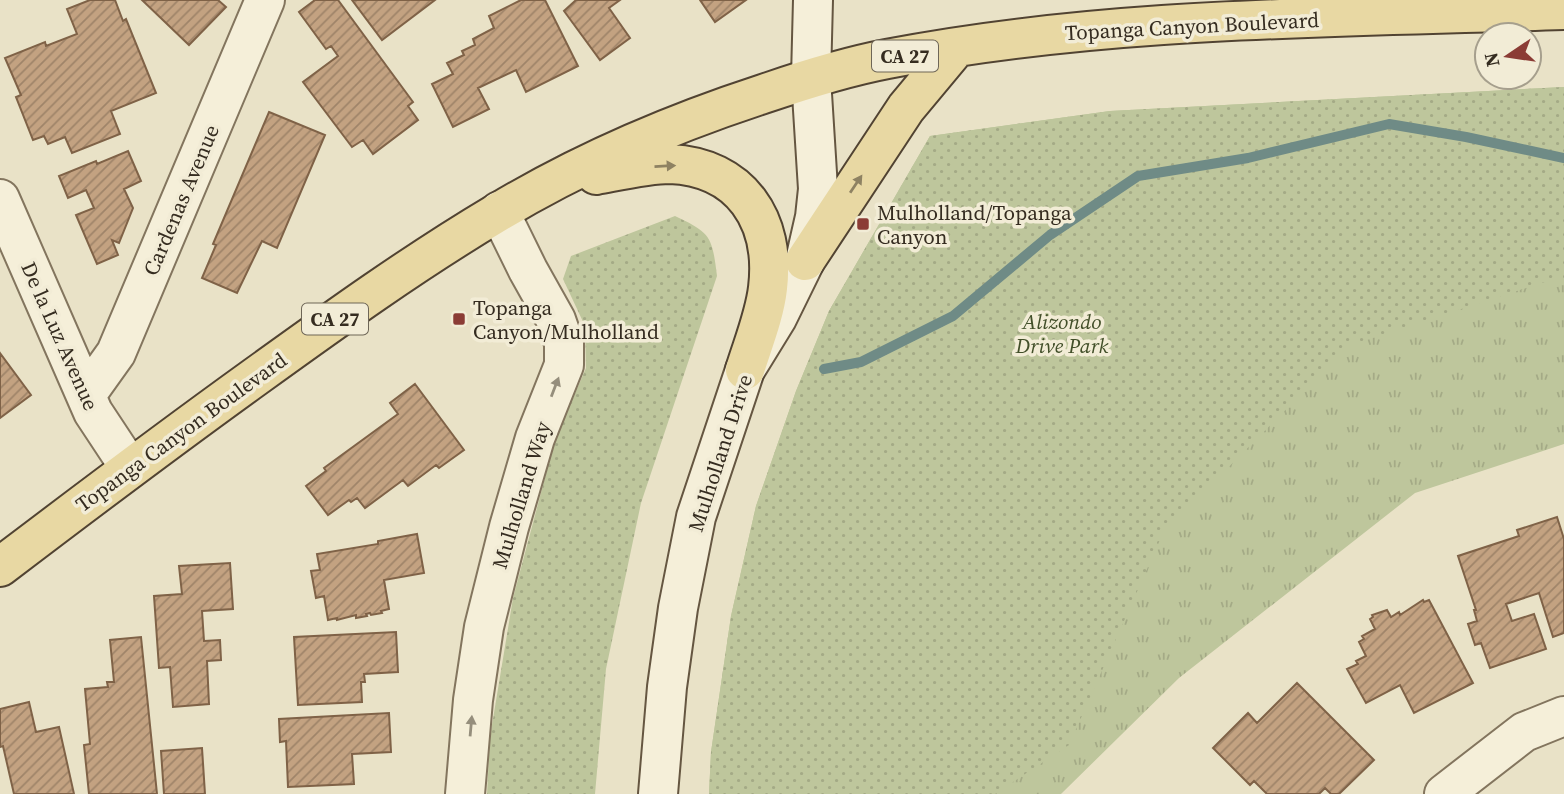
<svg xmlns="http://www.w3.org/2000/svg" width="1564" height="794" viewBox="0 0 1564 794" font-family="'Source Serif 4',serif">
	<defs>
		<pattern id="grass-tufts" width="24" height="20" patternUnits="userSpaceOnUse" patternTransform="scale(1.75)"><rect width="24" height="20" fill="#bec69c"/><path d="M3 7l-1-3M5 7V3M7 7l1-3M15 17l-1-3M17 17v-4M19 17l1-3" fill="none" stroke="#a4aa86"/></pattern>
		<pattern id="park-dots" width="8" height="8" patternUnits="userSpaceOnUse" patternTransform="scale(1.75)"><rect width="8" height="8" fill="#bec69c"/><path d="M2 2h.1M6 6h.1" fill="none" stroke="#a4aa86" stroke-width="1.8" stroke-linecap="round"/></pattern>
		<pattern id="building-hatch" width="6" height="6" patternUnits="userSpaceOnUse" patternTransform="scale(1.75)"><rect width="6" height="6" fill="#c3a281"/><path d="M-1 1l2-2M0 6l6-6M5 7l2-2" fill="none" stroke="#9f8469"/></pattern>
	</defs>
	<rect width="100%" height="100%" fill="#e9e2c7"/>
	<!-- grass -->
	<path fill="url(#grass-tufts)" d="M1564,87V444L1415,493L1179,678L1061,794H709L711,752L731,616L756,506L796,391L829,311L930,136L1110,111Z"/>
	<!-- park -->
	<path fill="url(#park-dots)" d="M1564,87V278L1551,280L1350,345L1163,533L1069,745L995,794H709L711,752L731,616L756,506L796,391L829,311L930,136L1110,111Z
		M675,216C711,233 712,236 717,276L641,503L606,669L595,794H487L490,737L513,598L555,440L586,368L585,326L563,279L571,256Z"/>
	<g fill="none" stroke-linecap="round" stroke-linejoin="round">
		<!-- stream -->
		<path stroke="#6f8b86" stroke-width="10" d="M824,369L861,362L953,316L1050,235L1138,176L1248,158L1389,124L1466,137L1564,158"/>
	</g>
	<!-- building -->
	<path fill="url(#building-hatch)" stroke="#7f6247" stroke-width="2" d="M90,0H115L123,21L126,19L156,93L111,111L120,134L72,153L65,137L48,144L44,136L33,140L16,97L21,95L5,58L45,42L46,46L77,34L67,9Z
		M142,0H218L226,7L189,45Z
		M315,0H338L413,102L408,106L418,120L373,154L363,140L352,147L303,82L338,56L331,46L326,49L299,12Z
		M352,0H435L382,40Z
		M521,0H545L578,66L526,92L516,70L478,88L489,109L453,127L432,84L453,74L447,63L464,55L462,51L475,45L473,39L494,28L489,16Z
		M576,0H620L609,8L630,38L600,60L564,11Z
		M700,0H746L715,22Z
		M269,112L325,135L277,248L262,241L237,293L202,278L216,245L213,244Z
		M128,151L141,181L124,189L133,208L119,243L112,240L118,255L97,264L76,215L94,208L86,190L68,198L59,176L96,161L97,164Z
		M0,353L31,395L0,418Z
		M415,384L464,450L439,468L436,465L408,486L403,480L365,508L357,498L351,502L349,500L328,515L306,486L326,471L324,468L398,414L390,403Z
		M1557,517L1564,539V633L1553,637L1539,593L1506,604L1512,621L1534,614L1546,649L1490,668L1481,643L1475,645L1468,624L1477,621L1474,610H1476L1458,556L1519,536L1517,530Z
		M417,534L424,573L384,580L389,609L381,611L382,613L371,615L370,613L366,614L367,616L356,618V615L337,620V618L328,620L324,596L316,598L311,571L320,570L317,554L378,544V541Z
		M230,563L233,609L202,611L204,641L220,640L221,660L207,661L209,704L173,707L170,667L159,668L154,596L182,594L179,566Z
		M1423,600L1424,602L1429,600L1473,683L1414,713L1400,685L1366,703L1347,669L1358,664L1356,661L1366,656L1359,642L1364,639L1362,636L1375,629L1370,619L1373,617L1372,615L1387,610L1391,617L1399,612L1400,615Z
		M396,632L398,672L364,674L365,682H361L362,702L298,705L294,637Z
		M141,637L157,794H89L84,745L90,744L85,689L108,687L107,682H114L110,640Z
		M1297,683L1374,760L1339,794H1331L1325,788L1319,794H1267L1254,781L1250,785L1213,748L1248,713L1257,723Z
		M29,702L36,732L59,727L74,794H14L3,746L0,747V709Z
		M389,713L391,752L352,754L354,784L288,787L286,741L280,742L279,719Z
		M202,748L205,794H164L161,751Z"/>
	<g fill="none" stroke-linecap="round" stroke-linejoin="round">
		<!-- minor casing -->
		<g stroke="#83755e" stroke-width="42">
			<path id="minor" d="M0,199L93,412L130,468
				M86,395L116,353L265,0
				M465,794L473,700L484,627L509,527L535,438L564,365V343L556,320L528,270L499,211
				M1444,794L1524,732L1564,716"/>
		</g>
		<!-- secondary casing -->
		<g stroke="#655641" stroke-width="42">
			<path id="secondary" d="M658,794L667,687L678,608L696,517L745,370L777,318L805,261L815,217L818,189L811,78L813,0"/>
		</g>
		<!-- primary casing -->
		<g stroke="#514332" stroke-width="42">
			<path id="primary" d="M596,175C618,171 648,164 670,164C741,167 776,220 768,288C765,315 753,344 745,370
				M805,261L906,108L956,48
				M0,567C84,503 169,439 255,377C334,320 413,263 497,213C580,163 671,124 763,94C804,80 845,67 887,59C1110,16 1338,18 1564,10"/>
		</g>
		<!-- minor -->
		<use href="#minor" stroke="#f5efd9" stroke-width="38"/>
		<!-- secondary -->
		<use href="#secondary" stroke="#f5efd9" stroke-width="38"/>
		<!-- primary -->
		<use href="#primary" stroke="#e8d8a3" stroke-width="38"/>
	</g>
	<!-- one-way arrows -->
	<defs><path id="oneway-solid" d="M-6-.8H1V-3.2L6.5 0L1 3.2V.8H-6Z" transform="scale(1.75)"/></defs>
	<g fill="#8e8262">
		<use href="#oneway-solid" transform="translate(665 166) rotate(-3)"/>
		<use href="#oneway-solid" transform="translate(856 184) rotate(-56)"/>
	</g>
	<g fill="#958e7c">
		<use href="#oneway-solid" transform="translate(555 387) rotate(-69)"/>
		<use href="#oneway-solid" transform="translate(471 726) rotate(-85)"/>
	</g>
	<!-- markers -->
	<g fill="#8b3c35" stroke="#f2ecd6" stroke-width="2.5">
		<rect x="856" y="217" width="14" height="14" rx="3.5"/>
		<rect x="452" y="312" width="14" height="14" rx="3.5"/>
	</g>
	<g text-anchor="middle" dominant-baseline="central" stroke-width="7" stroke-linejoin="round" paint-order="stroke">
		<!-- shield labels -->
		<g fill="#f2ecd6" stroke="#6e6657" stroke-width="2">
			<rect x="872" y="40.5" width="66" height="31" rx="5"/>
			<rect x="302" y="303.5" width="66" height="31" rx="5"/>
		</g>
		<g font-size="19" font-weight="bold" fill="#352c20">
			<text x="905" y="56">CA 27</text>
			<text x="335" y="319">CA 27</text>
		</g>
		<!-- street labels -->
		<g font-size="21" fill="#352c20" stroke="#f2ecd6">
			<text transform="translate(1192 26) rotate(-3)">Topanga Canyon Boulevard</text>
			<text transform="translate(181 200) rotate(-67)">Cardenas Avenue</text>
			<text transform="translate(60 336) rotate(66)">De la Luz Avenue</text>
			<text transform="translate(181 432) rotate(-36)">Topanga Canyon Boulevard</text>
			<text transform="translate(720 453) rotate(-72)">Mulholland Drive</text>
			<text transform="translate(521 495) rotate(-73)">Mulholland Way</text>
		</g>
		<!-- poi labels -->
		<g font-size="21" fill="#352c20" stroke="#f2ecd6" text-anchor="start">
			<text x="877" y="212">Mulholland/Topanga<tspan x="877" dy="24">Canyon</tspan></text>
			<text x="473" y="307">Topanga<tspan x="473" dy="24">Canyon/Mulholland</tspan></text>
		</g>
		<!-- park labels -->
		<g font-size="21" font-style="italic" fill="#424f29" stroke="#f2ecd6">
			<text x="1062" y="321">Alizondo<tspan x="1062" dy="24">Drive Park</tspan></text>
		</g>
	</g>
	<!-- north arrow -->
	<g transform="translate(1508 56) rotate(257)"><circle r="33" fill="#f2ecd6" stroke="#a69f8d" stroke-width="2"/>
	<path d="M0-5L12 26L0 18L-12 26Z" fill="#8b3c35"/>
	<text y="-10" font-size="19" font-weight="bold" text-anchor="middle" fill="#352c20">N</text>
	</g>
</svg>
